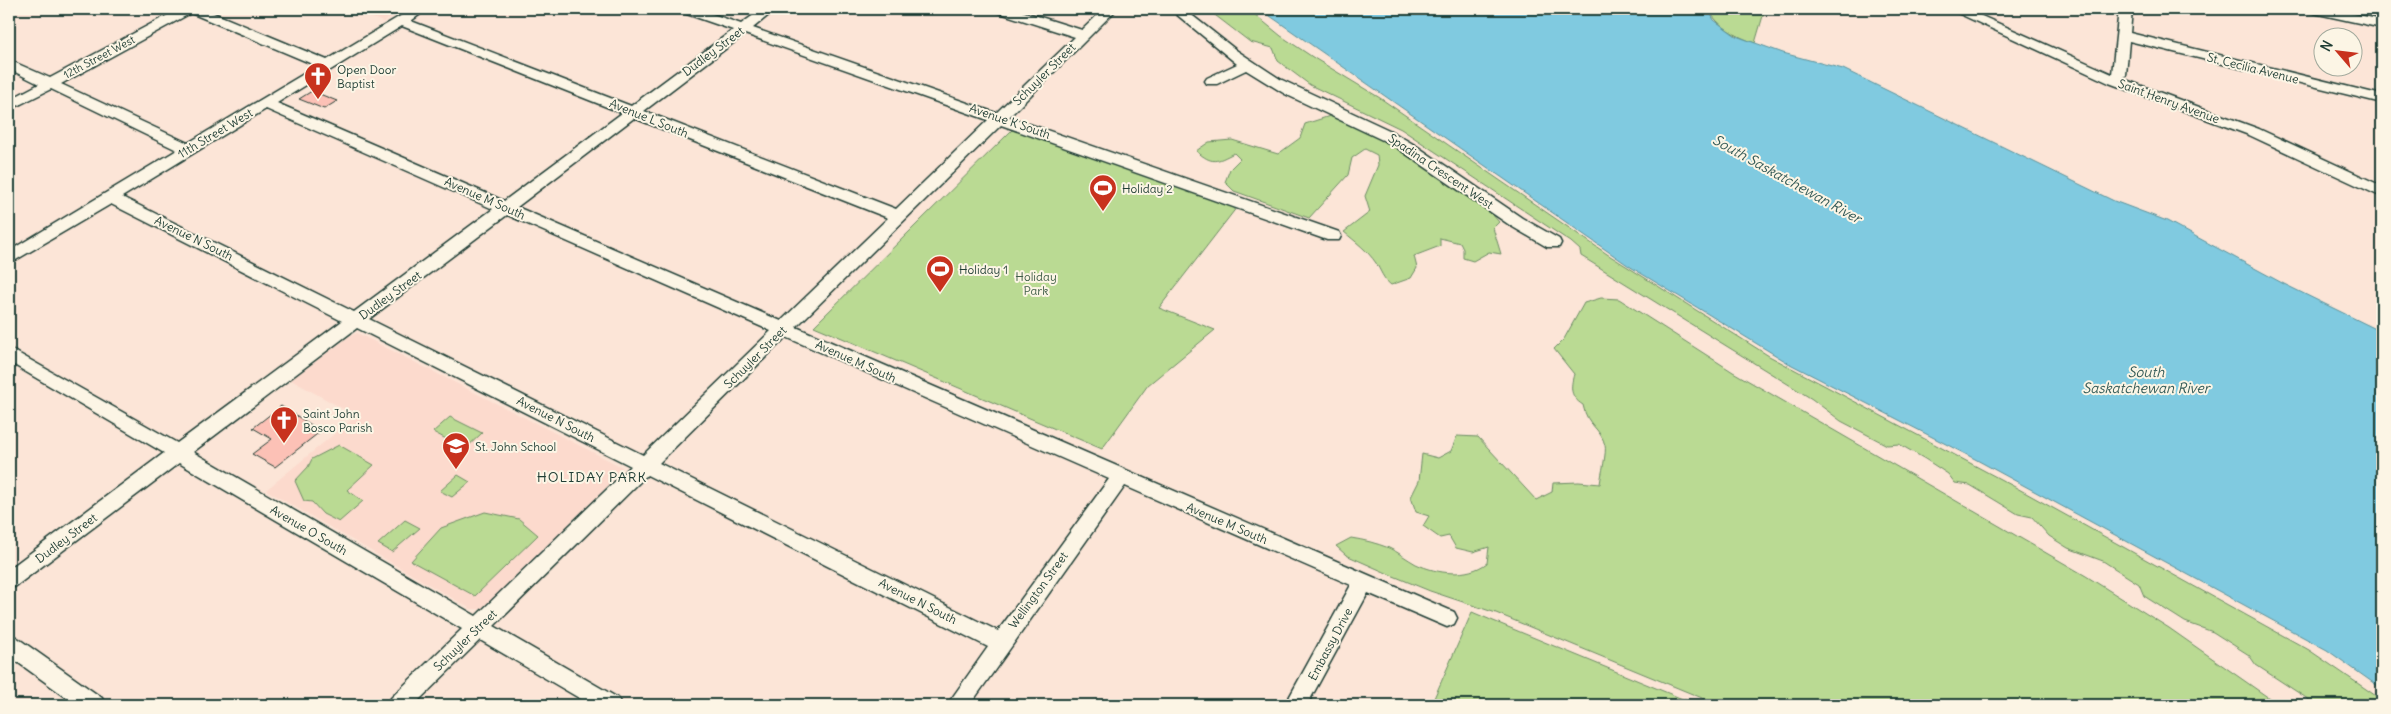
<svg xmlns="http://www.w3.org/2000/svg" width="2391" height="714" viewBox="0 0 2391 714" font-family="Delius,sans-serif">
	<rect width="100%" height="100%" fill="#fce5d7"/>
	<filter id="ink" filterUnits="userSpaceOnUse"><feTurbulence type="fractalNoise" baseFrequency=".02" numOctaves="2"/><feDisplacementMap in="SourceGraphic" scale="10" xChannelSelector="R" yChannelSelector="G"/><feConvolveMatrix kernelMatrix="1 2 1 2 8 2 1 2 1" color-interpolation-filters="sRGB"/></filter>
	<g filter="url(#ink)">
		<!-- built -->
		<path fill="#fcdacd" d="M368,9H406L383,22L360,13Z
			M357,333L622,467L621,473L481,609H471L266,490L356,416L291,380L350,336Z"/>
		<!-- green -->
		<path fill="#bada93" stroke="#6c8c64" d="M1207,9H1248L1281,36L1314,58L1380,98L1607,254L1769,356L2015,487L2309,650L2382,700V705H2317L2256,665L2249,655L2213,632L2185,622L2144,596L2139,584L2103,561L2068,548L2049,536L2032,517L2018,514L1970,485L1955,483L1948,474L1925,459L1899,444L1887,445L1841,421L1812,399L1581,256L1580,250L1571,242L1401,129L1310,85L1278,61L1273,48L1250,42Z
			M1708,9H1765L1755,43C1736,36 1718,27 1708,9Z
			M1333,115L1399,147L1492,214L1499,222L1493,228L1501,254L1489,252L1473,261L1463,258V249L1460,243L1440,238V246L1414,256L1417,268L1411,278L1391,285C1383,279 1381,271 1376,263C1367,250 1356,242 1344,232L1370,212L1365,196L1378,165L1377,155L1365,149L1352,158L1348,175L1309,218L1234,191L1225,182L1230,169L1240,159L1234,153C1216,162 1213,165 1196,151L1209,142L1232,140L1278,154L1300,138L1305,124Z
			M1013,129L1237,207L1159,308L1215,330L1148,385L1102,449L814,326Z
			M1601,298L1619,299L1733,372L2086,576L2169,628L2279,705H1719L1496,613L1430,591L1391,575L1346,555L1336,546L1351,538C1364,540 1376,543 1389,548C1398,552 1407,559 1416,564C1438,574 1467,578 1487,563L1489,547L1473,552L1456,548L1449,536L1440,538L1423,526L1429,516L1416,512L1411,497L1419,481L1422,454L1438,458L1451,451L1457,436L1478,437L1536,500L1552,492L1553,483L1579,482L1600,484C1601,475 1607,452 1605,445C1600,427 1587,426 1583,405C1570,397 1570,388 1574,374L1554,349L1564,339L1584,303Z
			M450,417L482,433L465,449L433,432Z
			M339,445L374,465L347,490L363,501L339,522L323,514L312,502L304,501L295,481L308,467L312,459Z
			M458,475L470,482L452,497L440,491Z
			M485,512L519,519L538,535L475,596L411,561L441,528Z
			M405,520L420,528L392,552L378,544Z
			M1472,612L1491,620L1697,705H1431Z"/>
		<!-- water -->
		<path fill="#80cae0" stroke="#59929b" d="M1260,9H1708L1714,20L1736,36L1783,53L1843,69L2114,201L2167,221L2284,284L2382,332V689L2327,650L1975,459L1790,364L1629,266Z"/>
		<!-- building -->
		<path fill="#fcc1b6" stroke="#1f3d34" d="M312,91L337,101L324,109L299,99Z
			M281,406L321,431L275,467L252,454L272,439L253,428Z"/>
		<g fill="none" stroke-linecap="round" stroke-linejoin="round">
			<!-- minor casing -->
			<g stroke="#1f3d34" stroke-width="3">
				<path id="minor" d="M179,9H204L327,60L412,9H427L411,21L631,106L733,30L681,12L680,9H698L741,24L762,9H776L753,28L996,113L1075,37L997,12L996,9H1015L1082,30L1104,9H1117L1009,117L1339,232L1341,236L1339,240H1327L1001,125L796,327L1454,612L1457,618L1454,624L1447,627L1440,624L1368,593L1307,705H1285L1351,585L1125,486L970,705H947L988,647L647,475L494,626L618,698L621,705H591L480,640L414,705H388L391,698L462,629L179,463L16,586L9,589V569L164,453L9,362V348L177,443L342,321L111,204L9,264V251L177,150L51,89L9,110V100L39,84L9,69V60L50,78ZM191,13L317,66L188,143L61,84ZM402,26L622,113L504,201L277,103ZM745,34L988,120L896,209L644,111ZM266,109L493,209L354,312L122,197ZM634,118L888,218L781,321L517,207ZM507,215L771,331L643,455L369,319ZM357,328L631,466L476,616L193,452ZM786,337L1109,479L998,631L659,463Z
					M1170,9H1184L1236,50L1280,79L1389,130L1418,147L1522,218L1559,239L1561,243L1559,247H1547L1511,226L1393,145L1285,94L1246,70L1217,84H1207L1205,81L1207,78L1237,64Z
					M1949,9H1966L2112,74L2119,9H2132L2130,33L2382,95V103L2129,41L2126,75L2123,79L2259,129L2382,186V197L2249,135L2109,83Z
					M2307,9H2331L2382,20V28L2309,12Z
					M9,635L16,637L102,698L105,705H77L9,656Z"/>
			</g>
			<!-- minor -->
			<use href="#minor" fill="#fcf5e5" fill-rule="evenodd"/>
		</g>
	</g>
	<!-- icons -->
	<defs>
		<g id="church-pin" transform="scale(1.4375)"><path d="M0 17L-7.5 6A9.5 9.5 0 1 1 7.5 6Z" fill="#c8321e" stroke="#fcf5e5"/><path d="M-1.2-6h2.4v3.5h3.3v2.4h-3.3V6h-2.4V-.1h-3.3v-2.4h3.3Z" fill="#fff"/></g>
		<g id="stadium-pin" transform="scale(1.4375)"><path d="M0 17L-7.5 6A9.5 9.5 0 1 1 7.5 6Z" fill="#c8321e" stroke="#fcf5e5"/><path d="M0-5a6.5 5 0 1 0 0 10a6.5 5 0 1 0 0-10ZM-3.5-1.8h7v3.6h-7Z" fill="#fff"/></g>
		<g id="school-pin" transform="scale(1.4375)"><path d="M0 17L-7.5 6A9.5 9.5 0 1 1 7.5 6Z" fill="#c8321e" stroke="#fcf5e5"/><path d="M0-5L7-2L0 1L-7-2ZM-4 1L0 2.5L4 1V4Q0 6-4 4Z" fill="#fff"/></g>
	</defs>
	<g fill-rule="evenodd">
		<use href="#church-pin" x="318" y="76"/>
		<use href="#stadium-pin" x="1103" y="188"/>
		<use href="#stadium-pin" x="940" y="269"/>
		<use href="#church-pin" x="284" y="420"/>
		<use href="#school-pin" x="456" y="446"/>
	</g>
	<g text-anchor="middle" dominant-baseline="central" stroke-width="4" stroke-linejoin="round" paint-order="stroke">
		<!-- far-street labels -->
		<g font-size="11" fill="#1f3d34" stroke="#fcf5e5">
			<text transform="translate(99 57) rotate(-28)">12th Street West</text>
		</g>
		<!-- street labels -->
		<g font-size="12" fill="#1f3d34" stroke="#fcf5e5">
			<text transform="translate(713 51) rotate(-37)">Dudley Street</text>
			<text transform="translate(2253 68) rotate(14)">St. Cecilia Avenue</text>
			<text transform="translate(1044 74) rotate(-45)">Schuyler Street</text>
			<text transform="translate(2169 101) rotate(20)">Saint Henry Avenue</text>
			<text transform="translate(649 118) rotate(22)">Avenue L South</text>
			<text transform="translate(1010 121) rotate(19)">Avenue K South</text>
			<text transform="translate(215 133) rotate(-31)">11th Street West</text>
			<text transform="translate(1441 171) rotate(34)">Spadina Crescent West</text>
			<text transform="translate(485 198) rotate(24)">Avenue M South</text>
			<text transform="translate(194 238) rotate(26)">Avenue N South</text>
			<text transform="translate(390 295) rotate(-36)">Dudley Street</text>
			<text transform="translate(755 357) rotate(-45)">Schuyler Street</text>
			<text transform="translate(856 361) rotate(24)">Avenue M South</text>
			<text transform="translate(556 419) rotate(27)">Avenue N South</text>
			<text transform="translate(1227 523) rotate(23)">Avenue M South</text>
			<text transform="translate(309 530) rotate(30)">Avenue O South</text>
			<text transform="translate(66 538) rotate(-37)">Dudley Street</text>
			<text transform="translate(1038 590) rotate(-54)">Wellington Street</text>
			<text transform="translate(918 601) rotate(27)">Avenue N South</text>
			<text transform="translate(465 640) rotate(-44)">Schuyler Street</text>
			<text transform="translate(1330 644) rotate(-62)">Embassy Drive</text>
		</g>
		<!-- poi labels -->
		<g font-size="12" fill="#1f3d34" stroke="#fcf5e5" text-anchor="start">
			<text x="337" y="69">Open Door<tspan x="337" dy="14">Baptist</tspan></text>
			<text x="1122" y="188">Holiday 2</text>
			<text x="959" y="269">Holiday 1</text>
			<text x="303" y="413">Saint John<tspan x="303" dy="14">Bosco Parish</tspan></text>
			<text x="475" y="446">St. John School</text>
		</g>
		<!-- park labels -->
		<g font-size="12" fill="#3e5c47" stroke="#fcf5e5">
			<text x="1036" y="276">Holiday<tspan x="1036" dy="14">Park</tspan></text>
		</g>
		<!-- water labels -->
		<g font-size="14" font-style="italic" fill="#325956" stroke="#fcf5e5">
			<text transform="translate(1787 179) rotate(29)">South Saskatchewan River</text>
			<text x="2146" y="372">South<tspan x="2146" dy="16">Saskatchewan River</tspan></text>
		</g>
		<!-- neighbourhood labels -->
		<g font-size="14" letter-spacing="1" fill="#1f3d34" stroke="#fcf5e5">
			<text x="592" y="477">HOLIDAY PARK</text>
		</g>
	</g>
	<!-- margin -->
	<rect width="2391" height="714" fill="none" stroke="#fcf5e5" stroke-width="30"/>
	<rect x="15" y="15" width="2361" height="684" fill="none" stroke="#1f3d34" stroke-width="2" filter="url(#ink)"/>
	<!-- north arrow -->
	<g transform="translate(2338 52) rotate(298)"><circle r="24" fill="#fcf5e5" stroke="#a4ab9e"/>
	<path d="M0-4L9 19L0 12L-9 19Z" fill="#c8321e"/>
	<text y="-8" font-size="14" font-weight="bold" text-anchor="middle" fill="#1f3d34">N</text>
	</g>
</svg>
